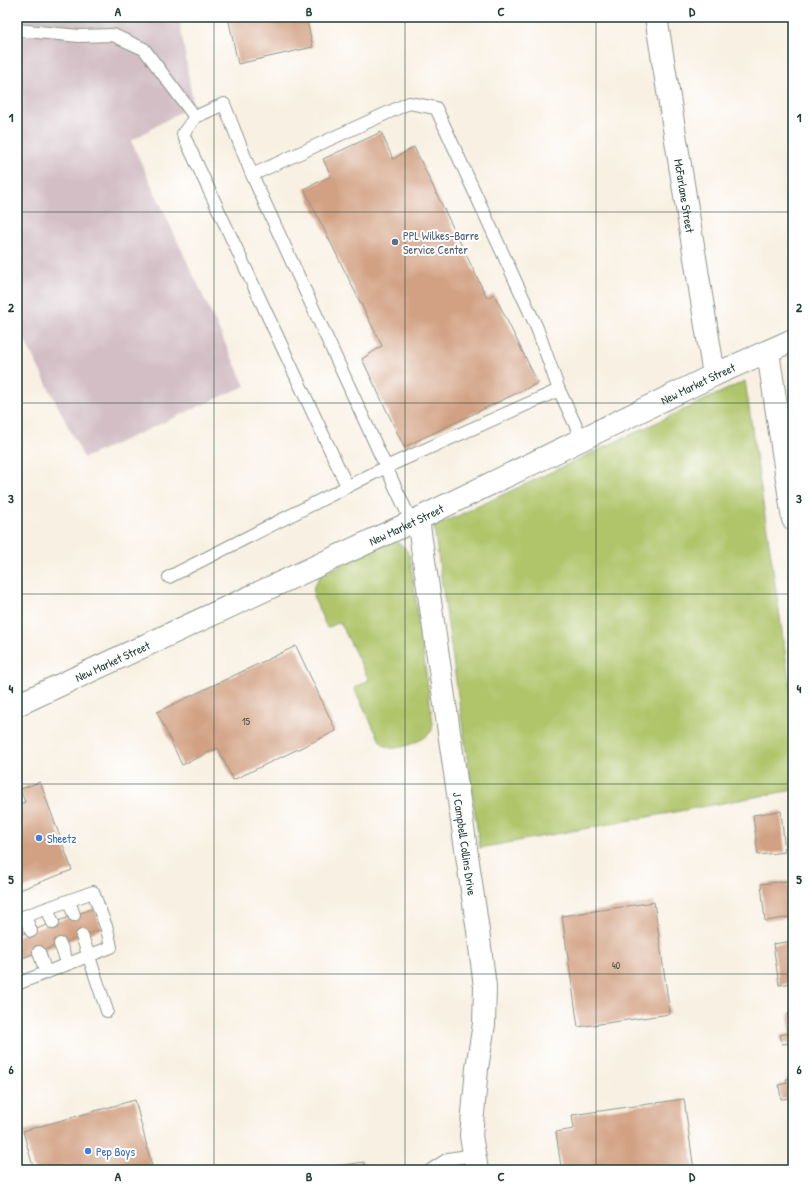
<svg xmlns="http://www.w3.org/2000/svg" width="810" height="1187" viewBox="0 0 810 1187" font-family="'Patrick Hand',sans-serif">
	<rect width="100%" height="100%" fill="#fff"/>
	<filter id="ink" filterUnits="userSpaceOnUse"><feTurbulence type="fractalNoise" baseFrequency=".025" numOctaves="2"/><feDisplacementMap in="SourceGraphic" scale="8" xChannelSelector="R" yChannelSelector="G"/><feConvolveMatrix kernelMatrix="1 2 1 2 8 2 1 2 1" color-interpolation-filters="sRGB"/></filter>
	<filter id="wash" filterUnits="userSpaceOnUse"><feTurbulence type="fractalNoise" baseFrequency=".012" numOctaves="4" result="noise"/><feDisplacementMap in="SourceGraphic" scale="16" xChannelSelector="R" yChannelSelector="G"/><feGaussianBlur stdDeviation="0.9" result="paint"/><feColorMatrix in="noise" values="0 0 0 0 0 0 0 0 0 0 0 0 0 0 0 0 0 1.4 0 .05"/><feComposite in="paint" operator="in"/></filter>
	<g filter="url(#wash)">
		<rect width="100%" height="100%" fill="#f8f0e2"/>
		<!-- industrial -->
		<path fill="#d2bec4" d="M17,17H179L193,104L131,141L245,386L84,458L17,325Z"/>
		<!-- green -->
		<path fill="#b0c56a" stroke="#68814f" d="M745,381L793,705V790L480,848L434,527Z
			M392,541C402,544 406,547 410,557L433,724C432,726 432,728 432,730C427,740 401,749 391,748C386,747 383,744 380,741L354,688L369,680L340,622L327,628L313,596L314,586L321,575Z"/>
		<g id="blocks">
			<!-- building -->
			<path fill="#d2a082" d="M228,17H306L313,47L238,64Z
				M381,132L393,159L414,147L487,298L494,294L538,383L404,447L362,359L382,346L304,189L331,176L323,159Z
				M296,646L336,731L233,780L218,748L182,765L157,712Z
				M40,782L72,870L17,891V805L25,802L20,789Z
				M781,811L785,852L758,855L753,815Z
				M788,881L792,917L765,921L761,884Z
				M654,902L670,1014L578,1027L562,916Z
				M94,908L102,929L19,959L17,952V936Z
				M793,941V983L779,985L773,944Z
				M793,1013V1051H792L791,1043L782,1044L780,1035L790,1033L788,1014Z
				M793,1078V1098L781,1099L779,1085L787,1083L786,1079Z
				M684,1099L694,1170H554V1168L561,1167L556,1132L574,1129L572,1115Z
				M135,1100L153,1170H34L23,1131Z
				M364,1162L365,1170H319V1169Z"/>
		</g>
	</g>
	<g filter="url(#ink)">
		<use href="#blocks" fill-opacity="0" stroke="#8c968b" stroke-width="1"/>
		<g fill="none" stroke-linecap="round" stroke-linejoin="round">
			<!-- lane casing -->
			<g stroke="#8c968b" stroke-width="14">
				<path id="lane" d="M17,30L79,36L113,35L144,49L195,117
					M252,175L224,104L195,117L183,134L347,486
					M411,521L386,467L559,390L582,439
					M169,577L386,467L252,175L409,103L436,108L537,328L559,390
					M69,901L74,915
					M47,908L53,923
					M25,917L31,931
					M17,919L93,892L107,929L111,947L17,984
					M82,936L107,1011
					M60,944L68,964
					M39,952L46,973
					M431,1170L448,1159L474,1155"/>
			</g>
			<!-- street casing -->
			<g stroke="#8c968b" stroke-width="24">
				<g id="street">
					<path id="s1" d="M656,17L714,375"/>
					<path d="M768,352L793,519"/>
					<path id="s2" d="M418,519L478,931L485,987L484,1024L477,1068L471,1136L477,1170"/>
					<path id="s3" d="M17,705L418,519L714,375L793,340"/>
				</g>
			</g>
			<!-- lane -->
			<use href="#lane" stroke="#fff" stroke-width="12"/>
			<!-- street -->
			<use href="#street" stroke="#fff" stroke-width="22"/>
		</g>
	</g>
	<!-- grid -->
	<path fill="none" stroke="#1f3d34" stroke-width="1" stroke-opacity="0.55" d="M214,17V1170M405,17V1170M596,17V1170M17,212H793M17,403H793M17,594H793M17,784H793M17,974H793"/>
	<!-- markers -->
	<circle fill="#5c6f8a" stroke="#fff" stroke-width="1.5" cx="395" cy="242" r="4"/>
	<g fill="#3f7fe0" stroke="#fff" stroke-width="1.5">
		<circle cx="39" cy="838" r="4"/>
		<circle cx="88" cy="1151" r="4"/>
	</g>
	<g text-anchor="middle" dominant-baseline="central" stroke-width="4" stroke-linejoin="round" paint-order="stroke">
		<!-- number labels -->
		<g font-size="10" fill="#4c5648">
			<text x="246" y="721">15</text>
			<text x="616" y="965">40</text>
		</g>
		<!-- street labels -->
		<g font-size="12" fill="#1f3d34" stroke="#fff">
			<text stroke="none"><textPath href="#s1" startOffset="181">McFarlane Street</textPath></text>
			<text stroke="none"><textPath href="#s3" startOffset="753">New Market Street</textPath></text>
			<text stroke="none"><textPath href="#s3" startOffset="429">New Market Street</textPath></text>
			<text stroke="none"><textPath href="#s3" startOffset="105">New Market Street</textPath></text>
			<text stroke="none"><textPath href="#s2" startOffset="328">J Campbell Collins Drive</textPath></text>
		</g>
		<!-- service labels -->
		<g font-size="12" fill="#4e5e75" stroke="#fff" text-anchor="start">
			<text x="403" y="235">PPL Wilkes-Barre<tspan x="403" dy="14">Service Center</tspan></text>
		</g>
		<!-- shop labels -->
		<g font-size="12" fill="#366cbe" stroke="#fff" text-anchor="start">
			<text x="47" y="838">Sheetz</text>
			<text x="96" y="1151">Pep Boys</text>
		</g>
	</g>
	<!-- margin -->
	<rect width="810" height="1187" fill="none" stroke="#fff" stroke-width="44"/>
	<rect x="22" y="22" width="766" height="1143" fill="none" stroke="#1f3d34" stroke-width="1.5"/>
	<g font-size="13" text-anchor="middle" font-weight="bold" fill="#1f3d34">
		<text x="118" y="16">A</text>
		<text x="309" y="16">B</text>
		<text x="501" y="16">C</text>
		<text x="692" y="16">D</text>
		<text x="11" y="122">1</text>
		<text x="799" y="122">1</text>
		<text x="11" y="312">2</text>
		<text x="799" y="312">2</text>
		<text x="11" y="503">3</text>
		<text x="799" y="503">3</text>
		<text x="11" y="693">4</text>
		<text x="799" y="693">4</text>
		<text x="11" y="884">5</text>
		<text x="799" y="884">5</text>
		<text x="11" y="1074">6</text>
		<text x="799" y="1074">6</text>
		<text x="118" y="1181">A</text>
		<text x="309" y="1181">B</text>
		<text x="501" y="1181">C</text>
		<text x="692" y="1181">D</text>
	</g>
</svg>
